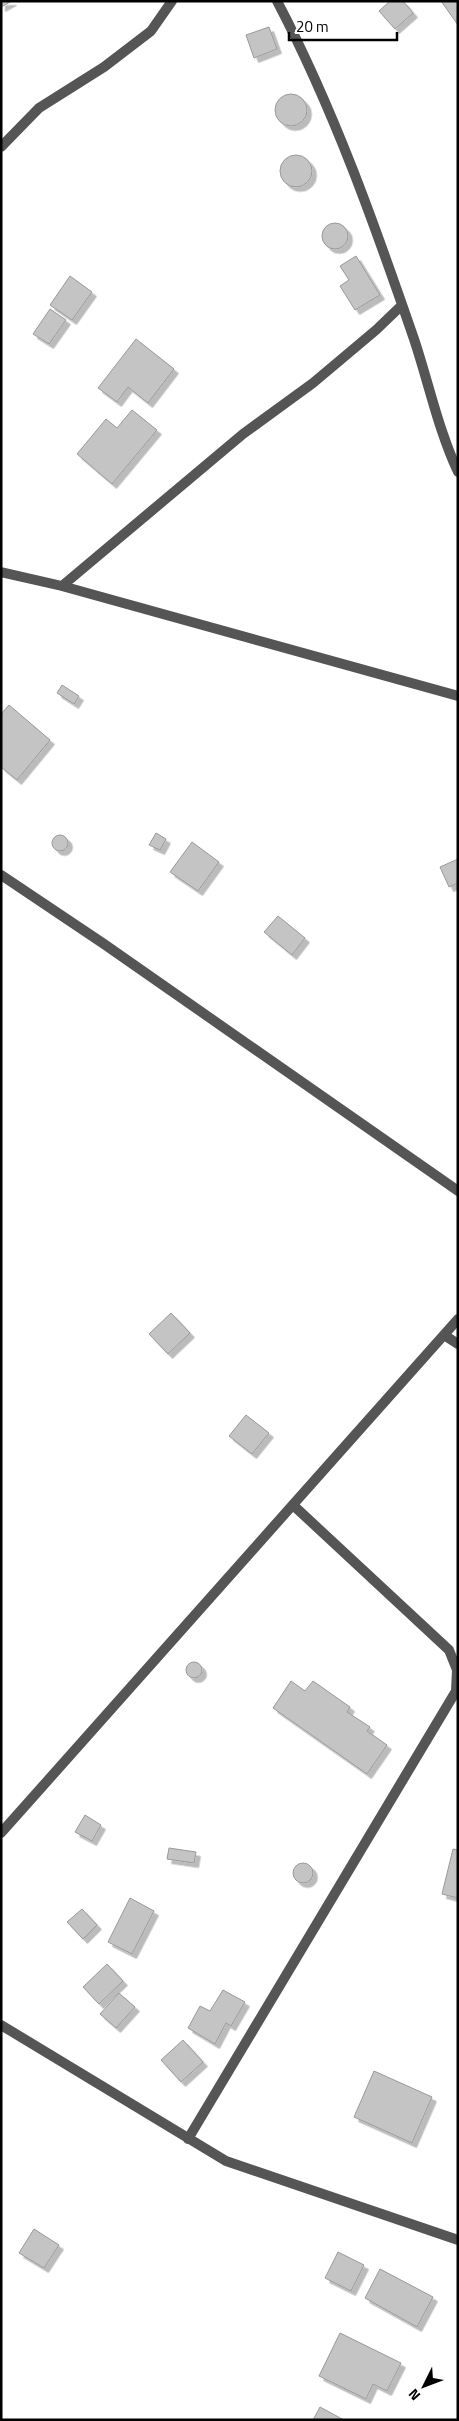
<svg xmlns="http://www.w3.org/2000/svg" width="459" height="2421" viewBox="0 0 459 2421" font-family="'Titillium Web',sans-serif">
	<defs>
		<filter id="shadow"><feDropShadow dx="4.5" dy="4.5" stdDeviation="0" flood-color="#0004"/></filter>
	</defs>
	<rect width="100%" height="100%" fill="#fff"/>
	<!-- building -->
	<path fill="#c4c4c4" stroke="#999" filter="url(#shadow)" d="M1,1H12L1,7Z
		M390,1H403L413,13L395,29L379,11Z
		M441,1H458V25Z
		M269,27L277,49L254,58L246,35Z
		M275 110a16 16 0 1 1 32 0a16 16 0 1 1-32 0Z
		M280 171a16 16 0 1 1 32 0a16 16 0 1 1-32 0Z
		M322 236a13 13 0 1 1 26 0a13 13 0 1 1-26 0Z
		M356,256L380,295L355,310L340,286L349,280L340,266Z
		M70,276L92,292L72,320L50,305Z
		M50,309L66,320L49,344L33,334Z
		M136,339L174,369L148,403L128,387L117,402L98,388Z
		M132,410L157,430L112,484L77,454L106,419L117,428Z
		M62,685L79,696L74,704L57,693Z
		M9,705L50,740L17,780L1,767V714Z
		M156,833L166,839L160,850L149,845Z
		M52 843a8 8 0 1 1 16 0a8 8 0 1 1-16 0Z
		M192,842L219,862L198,891L170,872Z
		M458,859V883L449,887L440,867Z
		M278,916L305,938L292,955L264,932Z
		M171,1313L190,1333L168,1354L149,1334Z
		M246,1415L269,1433L252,1454L229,1436Z
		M186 1670a8 8 0 1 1 16 0a8 8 0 1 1-16 0Z
		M291,1681L305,1691L313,1681L350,1707L347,1712L370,1727L367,1731L387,1745L367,1774L273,1708Z
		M85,1815L101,1825L92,1841L75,1832Z
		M169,1848L196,1852L194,1863L167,1859Z
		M453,1849L458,1850V1898L442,1894Z
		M293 1873a10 10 0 1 1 20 0a10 10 0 1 1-20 0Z
		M130,1898L154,1911L132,1954L108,1942Z
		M82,1909L97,1925L83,1939L67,1922Z
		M107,1964L123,1981L99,2004L83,1987Z
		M223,1990L245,2002L231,2026L226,2023L215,2044L188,2028L200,2006L210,2011Z
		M119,1993L135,2007L116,2028L100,2014Z
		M183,2040L203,2062L181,2082L161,2060Z
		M374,2071L432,2097L412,2143L354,2117Z
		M34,2229L59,2245L44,2268L19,2253Z
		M338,2252L364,2265L351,2291L325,2278Z
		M380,2269L433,2297L417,2327L365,2298Z
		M340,2333L401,2363L387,2391L373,2384L366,2399L319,2376Z
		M320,2407L344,2420H313Z"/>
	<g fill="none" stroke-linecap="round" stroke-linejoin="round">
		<!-- minor -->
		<path stroke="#555" stroke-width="10" d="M277,1C334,110 374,223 414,339C429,384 438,429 458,472
			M1,147L39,108L104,67L151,31L172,1
			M1,572L62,586L458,696
			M62,586L243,434L313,383L376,330L401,306
			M1,875L104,944L458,1191
			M444,1335L458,1344
			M1,1833L458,1319
			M1,2025L226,2161L458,2240
			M188,2139L456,1691L457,1670L449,1650L293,1505"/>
	</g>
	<!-- border -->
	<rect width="459" height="2421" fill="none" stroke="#000000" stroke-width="5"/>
	<!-- north arrow -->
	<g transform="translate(424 2386) rotate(228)" stroke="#ffffff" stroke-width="4" paint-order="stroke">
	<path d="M0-4L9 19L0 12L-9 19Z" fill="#000000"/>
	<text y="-8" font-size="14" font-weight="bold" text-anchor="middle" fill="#000000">N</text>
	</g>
	<!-- scale -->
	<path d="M289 32v8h108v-8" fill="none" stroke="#000000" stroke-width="2.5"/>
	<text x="296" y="32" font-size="15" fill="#000000" stroke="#ffffff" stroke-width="4" paint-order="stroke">20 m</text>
</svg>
